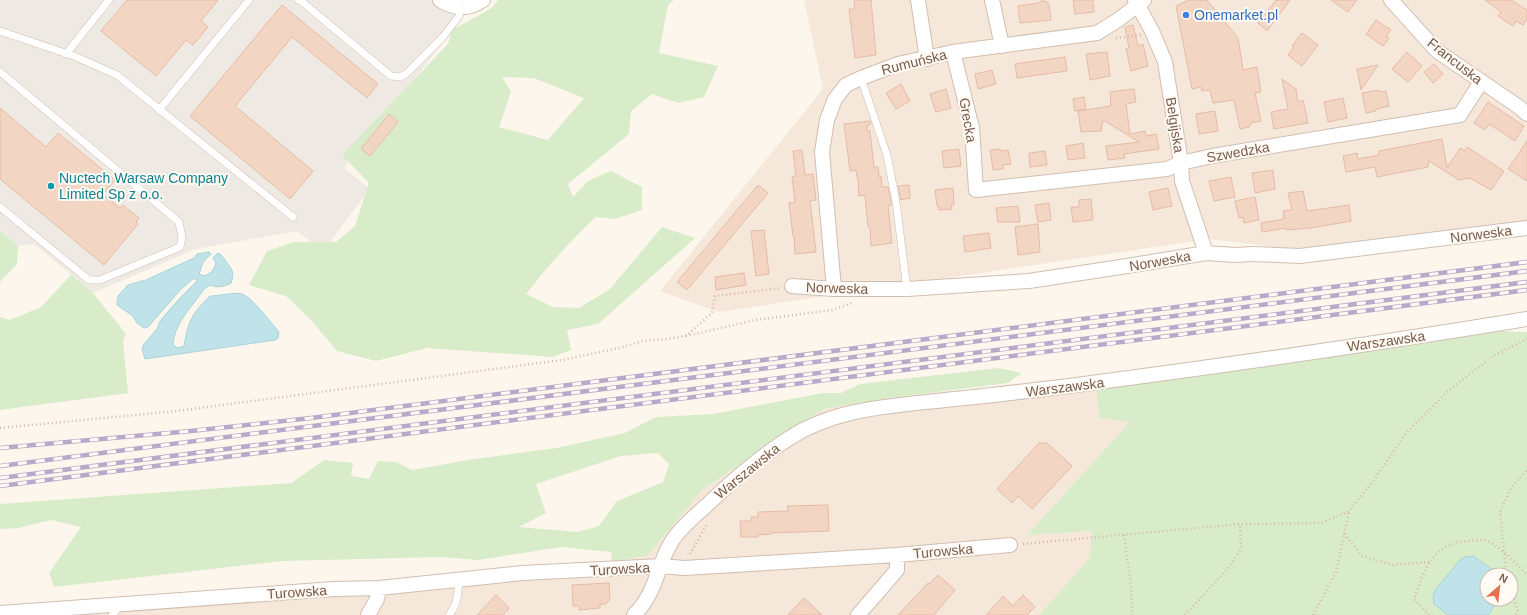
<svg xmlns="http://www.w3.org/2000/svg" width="1527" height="615" viewBox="0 0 1527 615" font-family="Helvetica,sans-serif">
	<rect width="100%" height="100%" fill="#fdf6ec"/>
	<!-- residential -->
	<path fill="#f5e8da" d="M804,0H1527V223L1308,251L1209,239L718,312L660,291L823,89Z
		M1095,375L1099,418L1131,421L1028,534L1092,531L1089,559L1039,615H0L523,573L647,556L702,490L823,409L889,398Z"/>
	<!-- industrial -->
	<path fill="#efe9e4" d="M0,0H477L344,168L370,189L323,251L297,231L196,249L93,293L34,244L18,246L0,231Z"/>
	<!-- green -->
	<path fill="#d8ecc9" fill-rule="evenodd" d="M498,0H674L668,5L659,53L718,66L704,97L678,103L652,94L631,111L629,134L568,184L573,197L588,181L611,171L642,187V210L615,219L596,217C570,241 548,266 526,294L553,307L579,308L610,289L662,227L695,238L598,324L567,330L571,350L553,357L427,348L376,361L337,351L310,319L286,296L249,285L267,251L294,242H336L355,226L369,183L342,155L448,44L452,30L492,8ZM502,77L534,78L584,98L548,140L499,127L511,92Z
		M0,231L18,246L17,264L0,282Z
		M71,275L93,293L126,334L123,341L128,393L0,410V317L10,320L41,307Z
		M1427,328L1527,332V615H1039L1089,559L1092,531L1027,535L1130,422L1099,418L1095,375ZM1487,575H1511V599H1487Z
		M998,368L1022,373L1008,383L889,398L823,409L702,490L647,556L612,561L611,552L561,547L478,560L441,557L282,561L54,587L49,573L81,527L51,520L18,528L0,529V504L291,483L324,460L353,463L351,476L369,479L378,461L396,462L412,470L468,460L556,448L625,433L656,417L713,414L823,393H841L860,384ZM658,453L669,464L663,482L617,501L599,526L577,532L519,527L546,513L536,484L621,456Z"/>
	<!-- water -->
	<path fill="#bfe3e8" stroke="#a5d3da" d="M209,252L211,254L203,262L199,274L205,276C211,273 214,270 216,263L213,258L218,253C222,255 222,257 225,260C232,270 235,271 231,283C223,287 218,288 210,285L204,289C193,306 174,323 173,345L178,348L184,346C189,320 191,315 210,296C219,296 235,292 242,294C252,297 271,323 279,332L278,338L275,340L145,359L142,349L144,344L157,329L160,321L179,299L197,281L194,278L181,289L148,327L144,328L137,323L133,316L117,305L118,296L128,285L146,280L194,258L197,254Z
		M1473,556L1500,575H1487V599H1499L1488,615H1448L1434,604L1433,597L1435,590L1461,559L1465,557Z"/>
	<!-- building -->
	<path fill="#f3d5c3" stroke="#e6bba3" d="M127,0H218L201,21L208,27L193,45L186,40L156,76L101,31Z
		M854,0H871L876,55L855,58L849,9H855Z
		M1073,0H1093L1094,12L1075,14Z
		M1189,0H1207L1238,38L1243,70L1257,67L1261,92L1255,93L1261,121L1251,123L1249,127L1240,129L1234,100L1213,103L1210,90L1202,91L1201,87L1192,89L1176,6Z
		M1276,0H1290L1267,31L1258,23Z
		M1331,0H1357L1348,12Z
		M1485,0H1511L1527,10V19L1523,25L1516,21L1513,26L1498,16L1501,12Z
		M1041,1H1045L1049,4L1051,20L1020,23L1018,6L1039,3Z
		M282,5L378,84L367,98L292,37L235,106L313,171L290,199L190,116Z
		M1376,20L1391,30L1386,36L1389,38L1383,46L1366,34Z
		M1133,25L1138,46L1143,44L1148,66L1131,71L1126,49L1129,48L1125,27Z
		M1302,33L1318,45L1302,66L1288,55L1294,47L1292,46Z
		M1107,52L1110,76L1090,80L1086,54Z
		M1407,52L1422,66L1408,82L1392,69Z
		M1065,57L1067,71L1017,78L1015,64Z
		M1434,64L1443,74L1433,83L1424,72Z
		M1378,65L1361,90L1357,69Z
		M992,70L996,84L978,89L975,74Z
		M1282,79L1296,89L1298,102L1303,100L1308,123L1274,129L1271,112L1288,109Z
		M901,84L910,101L896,109L886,93Z
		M946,89L951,108L936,112L930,94Z
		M1134,89L1136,102L1126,104L1130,134L1145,131L1146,136L1156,134L1159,149L1124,154L1125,158L1108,160L1106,146L1139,142L1103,120L1101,131L1081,132L1078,111L1111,106L1110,92Z
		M1379,90V92L1386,91L1389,106L1376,109V111L1366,113L1362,93Z
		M1084,97L1086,109L1075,111L1073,99Z
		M1343,98L1347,118L1328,122L1324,102Z
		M1488,102L1524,126L1515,141L1489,124L1485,130L1474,123Z
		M0,108L46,147L58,133L115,180L103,194L120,208L123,205L139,218L136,222L138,224L104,265L0,179Z
		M1215,111L1218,131L1199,134L1196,114Z
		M389,114L398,122L370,156L361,149Z
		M870,121L871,124L867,126V131H870L874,167H878L879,177L881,176L882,187H888L891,201V205L888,206L892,243L871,246L870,227H868L865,195L859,196L858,178H857L856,170L850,171L844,124Z
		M1442,139L1447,168L1460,148L1465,151L1467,147L1504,171L1491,190L1470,178L1459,180L1429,161L1428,167L1377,177L1375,167L1346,172L1343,156L1357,153L1358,159L1379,155V151Z
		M1527,141V181L1508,169Z
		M1083,143L1085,158L1068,160L1066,146Z
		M959,149L961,166L944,168L942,151Z
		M1000,149L1001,151L1008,150L1011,164L1003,165V169L993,170L990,150Z
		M802,150L805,175L813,174L816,200L810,201L816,252L795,254L794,236H793L789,203L795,202L792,177L796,176L793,151Z
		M1045,151L1047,165L1030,167L1029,153Z
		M1273,170L1275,189L1255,193L1252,173Z
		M1231,177L1235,197L1214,201L1209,181Z
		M758,185L768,193L687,290L677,282Z
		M909,185L910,198L901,200L898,186Z
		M953,188L954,205H951L952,209L939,210L938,206H937L935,190Z
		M1168,188L1172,206L1153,210L1149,192Z
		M1303,191L1307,211L1349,205L1351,221L1311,228L1286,230V228L1262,232L1261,223L1284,219L1283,211L1292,210L1288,193Z
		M1255,197L1259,220L1244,223L1243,217L1239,218L1235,201Z
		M1091,199L1093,220L1073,222L1071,207H1079V200Z
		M1049,203L1051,220L1038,222L1035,205Z
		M1018,206L1020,222H998L996,208Z
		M1038,224L1040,252L1018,255L1015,227Z
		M764,230L769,274L756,276L751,231Z
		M989,233L991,248L965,252L963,236Z
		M744,273L746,285L716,290L715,277Z
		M1039,443H1047L1072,466L1032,509L1018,496L1012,503L997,489Z
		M828,505L829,531L771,533V534L758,535V537H741L740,521H751V517H758V512L788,511L787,506Z
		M938,575L955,590L934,615H898L928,583L929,584Z
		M609,583L610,599L606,604H600V608L579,610V606H573L572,585Z
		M496,595L509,608L503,615H477Z
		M1023,595L1035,607L1027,615H986L1003,596L1013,606Z
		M804,598L822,615H788Z"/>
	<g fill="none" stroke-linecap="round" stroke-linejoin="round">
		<!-- lane casing -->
		<g stroke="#d1beb0" stroke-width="8">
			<path id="lane" d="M298,0L301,1L391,76L400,77L406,74L443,37L459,16L460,7
				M0,31L74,56L117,75L293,217
				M66,54L109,0
				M0,72L179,222L182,238L180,247L100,280H89L0,207
				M861,78L887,155L896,202L907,289
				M159,110L249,0
				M112,615L121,605
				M449,615C457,606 459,592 458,580"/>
		</g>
		<!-- street casing -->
		<g stroke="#d1beb0" stroke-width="16">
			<path id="street" d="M440,0C454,9 469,10 483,0
				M918,0L927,59
				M992,0L1002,46
				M1135,0L1152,31L1165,62L1181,163L1182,181L1206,253
				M1391,0L1437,51L1519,107L1527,114
				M953,52L972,128L976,190L1167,169L1181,163L1212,156L1460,115L1481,82
				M792,286L834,289H907L1029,281L1127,266L1206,253L1236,255L1253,254L1300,256L1527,228
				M834,289L822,152L827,120L835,99L846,85L861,78L898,64L953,52L1097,33L1118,20L1144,0
				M0,613L334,589L379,588L523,573L661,566L684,568L897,555L1010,545
				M368,615L377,599L379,588
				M634,615C658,591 656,566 672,541C681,527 695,516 707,505C732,481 758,458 788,439C835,408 891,406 945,400C987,396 1028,391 1069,386C1222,366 1375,344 1527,319
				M858,615L897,570V555"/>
		</g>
		<!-- path -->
		<path stroke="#d9b8a5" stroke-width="2.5" stroke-dasharray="1 3" stroke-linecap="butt" d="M1116,38L1141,35
			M686,336L755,320L832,310L852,303
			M0,428L177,411L562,360L619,348L643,341L666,339L686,336L712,313L715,296L781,288
			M1344,534L1362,556L1393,565L1430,562
			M1124,535L1131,585L1132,615
			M1023,544L1240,524L1322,523L1349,511L1371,484L1407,432L1448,391L1493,356L1527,339
			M690,554L707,524
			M1507,575L1504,551L1500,512L1512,486L1527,470
			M1511,587L1518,612L1516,615
			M1185,615L1231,565L1241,549L1240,524
			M1313,615L1336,572L1349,511
			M1429,615L1414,599C1424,570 1432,543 1469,541C1474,541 1482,539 1487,541C1504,549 1515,563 1527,575"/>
		<!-- lane -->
		<use href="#lane" stroke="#fff" stroke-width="7"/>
		<!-- street -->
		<use href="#street" stroke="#fff" stroke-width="14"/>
		<!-- rail casing -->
		<g stroke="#b9a8c9" stroke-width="4.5">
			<path id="rail" d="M0,448L191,431L311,418L1527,262
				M0,466L1527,271
				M0,478L1527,282
				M0,486L1527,290"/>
		</g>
		<!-- rail -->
		<use href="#rail" stroke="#fffaf3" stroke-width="3" stroke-dasharray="9" stroke-linecap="butt"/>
	</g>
	<!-- markers -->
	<circle fill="#3f7fe0" stroke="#fffaf3" stroke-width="1.5" cx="1186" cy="15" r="4"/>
	<circle fill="#0f9aa8" stroke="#fffaf3" stroke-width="1.5" cx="51" cy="186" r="4"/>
	<g text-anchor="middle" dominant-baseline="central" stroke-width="4" stroke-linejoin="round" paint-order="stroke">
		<!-- shop labels -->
		<g font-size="14" fill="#366cbe" stroke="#fffaf3" text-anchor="start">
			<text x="1194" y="15">Onemarket.pl</text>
		</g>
		<!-- street labels -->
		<g font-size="14" fill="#7a5c4d" stroke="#fffaf3">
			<text transform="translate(1455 61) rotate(38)">Francuska</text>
			<text transform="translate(914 62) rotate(-14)">Rumuńska</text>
			<text transform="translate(968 120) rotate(80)">Grecka</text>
			<text transform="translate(1175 125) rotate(81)">Belgijska</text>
			<text transform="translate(1238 152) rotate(-10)">Szwedzka</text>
			<text transform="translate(1481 234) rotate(-7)">Norweska</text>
			<text transform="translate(1160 261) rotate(-10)">Norweska</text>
			<text transform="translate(837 288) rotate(2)">Norweska</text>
			<text transform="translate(1386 341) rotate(-8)">Warszawska</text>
			<text transform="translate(1065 387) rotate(-7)">Warszawska</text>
			<text transform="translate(747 471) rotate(-39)">Warszawska</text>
			<text transform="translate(943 551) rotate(-5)">Turowska</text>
			<text transform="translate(620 569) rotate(-3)">Turowska</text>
			<text transform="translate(297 592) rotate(-4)">Turowska</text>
		</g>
		<!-- culture labels -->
		<g font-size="14" fill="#0d838f" stroke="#fffaf3" text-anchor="start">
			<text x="59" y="178">Nuctech Warsaw Company<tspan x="59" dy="16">Limited Sp z o.o.</tspan></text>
		</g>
	</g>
	<!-- north arrow -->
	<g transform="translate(1499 587) rotate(28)"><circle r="19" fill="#fffaf3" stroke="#cabbb1"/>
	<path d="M0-3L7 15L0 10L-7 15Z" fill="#e76f51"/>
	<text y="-6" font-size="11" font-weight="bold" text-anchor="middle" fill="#7a5c4d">N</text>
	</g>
</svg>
